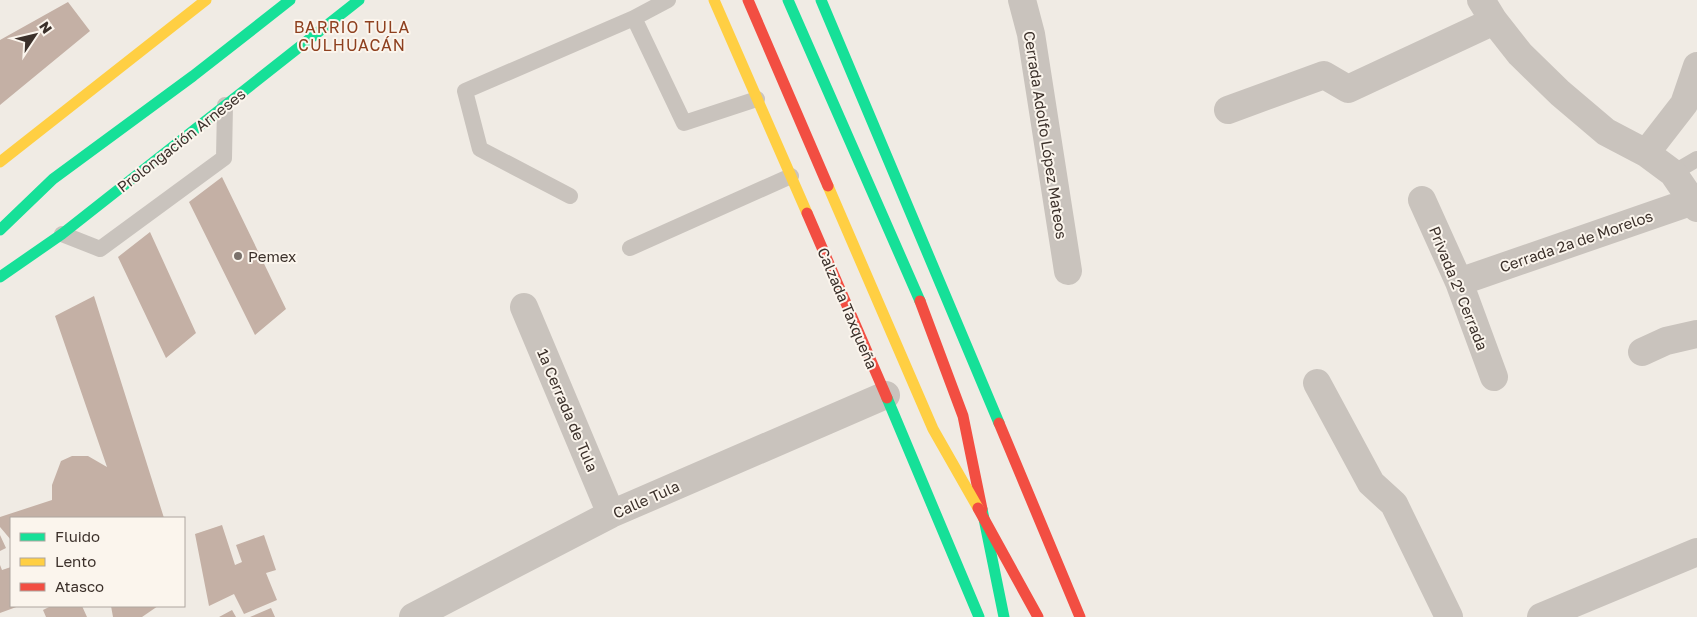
<svg xmlns="http://www.w3.org/2000/svg" width="1697" height="617" viewBox="0 0 1697 617" font-family="'Golos Text',sans-serif">
	<rect width="100%" height="100%" fill="#f0ebe4"/>
	<!-- building -->
	<path fill="#c4b0a5" d="M68,2L90,31L0,105V40Z
		M222,177L286,309L255,335L189,202Z
		M150,232L196,333L166,358L118,257Z
		M94,296L164,518H11V540L0,527V517L52,500V485L61,461L72,456H88L107,467L55,316Z
		M222,525L235,565L242,562L236,545L264,535L276,570L266,573L277,600L244,614L234,594L209,606L195,534Z
		M0,535L6,548L0,551Z
		M0,565L2,570L11,567V606H19L0,613Z
		M51,606H82L87,617H46L43,610Z
		M111,606H158L142,617H113Z
		M271,608L275,617H250Z
		M232,610L236,617H219Z"/>
	<g fill="none" stroke-linecap="round" stroke-linejoin="round">
		<!-- lane -->
		<path stroke="#c9c3bd" stroke-width="16" d="M668,0L634,18L684,123L757,99
			M1673,173L1697,159
			M570,196L480,149L465,91L634,18
			M62,234L100,249L224,158L225,105
			M630,248L791,176"/>
		<!-- street -->
		<path stroke="#c9c3bd" stroke-width="28" d="M1022,0L1031,34L1068,271
			M1481,0L1494,21L1520,54L1560,93L1606,132L1646,153L1673,173L1697,208
			M1228,110L1324,75L1348,89L1494,21
			M1646,153L1684,104L1697,66
			M1422,200L1459,282L1494,377
			M1459,282L1693,201
			M524,307L611,514
			M1642,352L1666,341L1697,334
			M1317,383L1371,483L1394,504L1449,617
			M413,617L611,514L886,395
			M1541,617L1697,552"/>
		<!-- fast -->
		<path stroke="#16e098" stroke-width="11" d="M788,0L920,301
			M821,0L999,423
			M0,230L53,179L193,76L290,0
			M0,277L62,234L359,0
			M887,398L979,617
			M982,509L1004,617"/>
		<!-- slow -->
		<path stroke="#ffcf43" stroke-width="11" d="M714,0L807,213
			M0,162L206,0"/>
		<!-- jam -->
		<path stroke="#f24e42" stroke-width="11" d="M807,213L887,398
			M920,301L963,416L982,509
			M999,423L1080,617"/>
		<!-- slow-bridge -->
		<path stroke="#ffcf43" stroke-width="11" d="M828,186L933,429L978,508"/>
		<!-- jam-bridge -->
		<path stroke="#f24e42" stroke-width="11" d="M748,0L828,186
			M978,508L1038,617"/>
	</g>
	<!-- markers -->
	<circle fill="#7a716b" stroke="#fbf5ed" stroke-width="2" cx="238" cy="256" r="5"/>
	<g text-anchor="middle" dominant-baseline="central" stroke-width="4" stroke-linejoin="round" paint-order="stroke">
		<!-- street labels -->
		<g font-size="15" fill="#3b302a" stroke="#fbf5ed">
			<text transform="translate(1046 135) rotate(81)">Cerrada Adolfo López Mateos</text>
			<text transform="translate(181 140) rotate(-38)">Prolongación Arneses</text>
			<text transform="translate(1576 241) rotate(-19)">Cerrada 2ª de Morelos</text>
			<text transform="translate(1459 288) rotate(68)">Privada 2º Cerrada</text>
			<text transform="translate(848 308) rotate(67)">Calzada Taxqueña</text>
			<text transform="translate(568 410) rotate(67)">1ª Cerrada de Tula</text>
			<text transform="translate(646 499) rotate(-24)">Calle Tula</text>
		</g>
		<!-- poi labels -->
		<g font-size="15" fill="#3b302a" stroke="#fbf5ed" text-anchor="start">
			<text x="248" y="256">Pemex</text>
		</g>
		<!-- neighbourhood labels -->
		<g font-size="16" letter-spacing="1" fill="#8e401f" stroke="#fbf5ed">
			<text x="352" y="27">BARRIO TULA<tspan x="352" dy="18">CULHUACÁN</tspan></text>
		</g>
	</g>
	<!-- legend -->
	<rect x="10" y="517" width="175" height="90" fill="#fbf5ed" stroke="#aea69f"/>
	<rect x="20" y="533" width="25" height="8" fill="#16e098" stroke="#aea69f"/>
	<text x="55" y="542" font-size="15" fill="#3b302a">Fluido</text>
	<rect x="20" y="558" width="25" height="8" fill="#ffcf43" stroke="#aea69f"/>
	<text x="55" y="567" font-size="15" fill="#3b302a">Lento</text>
	<rect x="20" y="583" width="25" height="8" fill="#f24e42" stroke="#aea69f"/>
	<text x="55" y="592" font-size="15" fill="#3b302a">Atasco</text>
	<!-- north arrow -->
	<g transform="translate(35 35) rotate(55)" stroke="#fbf5ed" stroke-width="4" paint-order="stroke">
	<path d="M0-4L9 19L0 12L-9 19Z" fill="#3b302a"/>
	<text y="-8" font-size="14" font-weight="bold" text-anchor="middle" fill="#3b302a">N</text>
	</g>
</svg>
